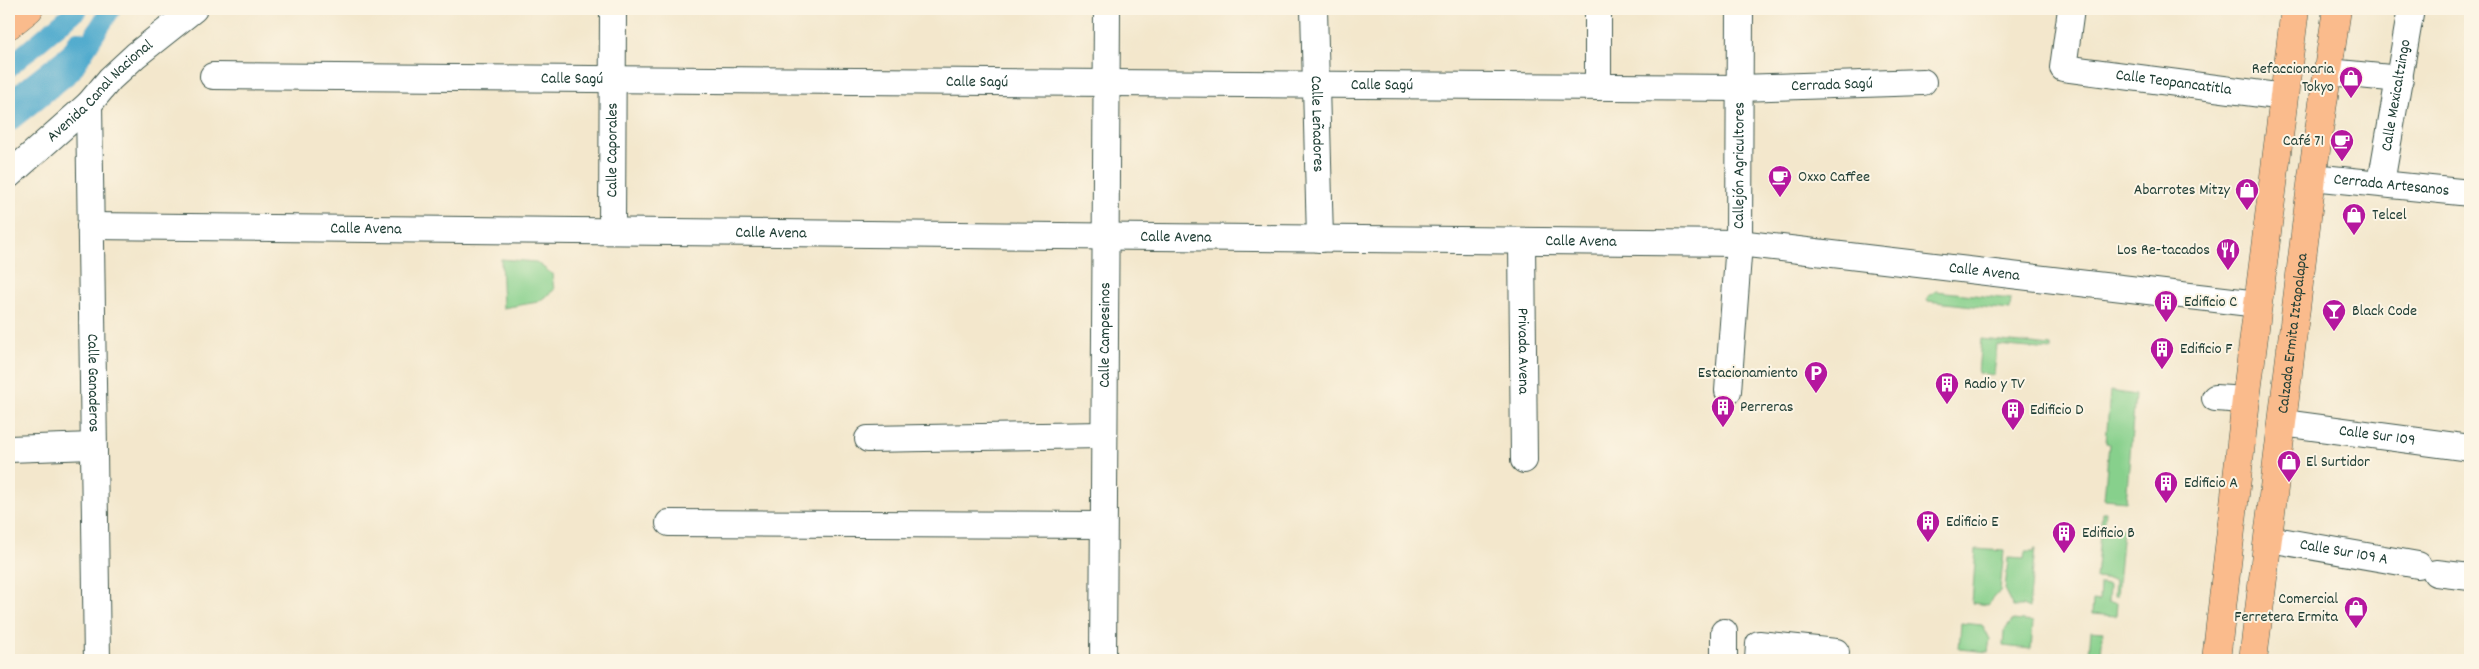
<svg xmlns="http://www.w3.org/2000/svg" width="2479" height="669" viewBox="0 0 2479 669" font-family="Dekko,sans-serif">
	<rect width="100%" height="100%" fill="#fcf5e5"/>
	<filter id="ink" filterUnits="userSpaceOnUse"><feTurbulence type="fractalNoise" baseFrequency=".02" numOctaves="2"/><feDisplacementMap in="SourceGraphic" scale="10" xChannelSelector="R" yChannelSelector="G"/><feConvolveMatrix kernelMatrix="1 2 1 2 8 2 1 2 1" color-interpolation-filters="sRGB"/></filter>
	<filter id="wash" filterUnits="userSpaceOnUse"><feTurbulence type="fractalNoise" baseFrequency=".0096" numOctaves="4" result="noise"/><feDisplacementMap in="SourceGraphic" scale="20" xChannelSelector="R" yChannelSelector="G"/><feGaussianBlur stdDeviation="1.12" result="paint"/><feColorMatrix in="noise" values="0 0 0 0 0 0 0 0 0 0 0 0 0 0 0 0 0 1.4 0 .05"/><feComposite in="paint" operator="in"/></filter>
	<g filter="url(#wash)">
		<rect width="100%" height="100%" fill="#f3e7cc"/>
		<!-- green -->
		<path fill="#87d08c" stroke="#538660" d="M501,259L536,262L552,274L554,290L538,302L503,308Z
			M1936,291L2011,299L2010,310L1927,301L1928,296Z
			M1981,339L2051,346V350L1997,345L1994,375L1978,373Z
			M2110,391L2135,395L2126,501L2104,499L2109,444L2106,443Z
			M2102,512H2106L2104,527L2123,529L2117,596H2114L2115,580L2096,578Z
			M2035,548L2029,608L2022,605V607H2013L2005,591L2008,558L2024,559L2025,552H2033Z
			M1976,549L2004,551L2000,591L1988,605L1972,603Z
			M2100,584L2109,585L2108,602L2117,603L2116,616L2092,614L2093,600L2099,601Z
			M2013,620L2033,622L2031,649L2003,646L2004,631Z
			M1961,623L1982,625L1990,639L1988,652L1959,649Z
			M2091,631L2103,632L2101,653L2114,654V655L2089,654Z"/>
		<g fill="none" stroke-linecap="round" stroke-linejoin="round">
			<!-- canal -->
			<path stroke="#4faacd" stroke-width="20" d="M9,67L78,9
				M9,102L71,53L78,41
				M9,122L71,72L111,9"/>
		</g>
	</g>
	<g filter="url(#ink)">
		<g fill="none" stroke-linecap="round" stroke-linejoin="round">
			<!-- minor casing -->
			<g stroke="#3f564b" stroke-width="28">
				<g id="minor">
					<path id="s1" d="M1314,9L1320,239"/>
					<path id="s2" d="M2071,9L2063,68L2284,97"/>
					<path d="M2329,72L2400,79"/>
					<path id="s3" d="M213,76L1740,88L1923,82"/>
					<path d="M1598,87V9"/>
					<path id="s4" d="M89,104L97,660"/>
					<path id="s5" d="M9,175L89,104L110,79L136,55L194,9"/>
					<path id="s6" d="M2312,177L2470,193"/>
					<path id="s7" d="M2381,183L2411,9"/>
					<path id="s8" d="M90,226L1739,243L2258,304"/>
					<path id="s9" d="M612,231L613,9"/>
					<path id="s10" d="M1522,241L1524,460"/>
					<path id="s11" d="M1728,391L1739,243L1740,9"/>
					<path d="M2215,398L2246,400"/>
					<path id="s12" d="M2283,423L2470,448"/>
					<path d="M868,439L1104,435"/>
					<path d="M9,449L92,446"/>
					<path d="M669,523L1103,525"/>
					<path id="s13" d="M2269,539L2418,565"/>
					<path d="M2436,573L2470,577"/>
					<path id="s14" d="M1103,660L1107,9"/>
					<path d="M1724,660V632"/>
					<path d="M1758,660L1759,644L1836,652"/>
				</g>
			</g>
			<!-- major casing -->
			<g stroke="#3f564b" stroke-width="29">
				<g id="major">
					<path d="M9,25L29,9"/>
					<path d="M2216,660L2246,400L2295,9"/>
					<path id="s15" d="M2253,660L2312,177L2337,9"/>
				</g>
			</g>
			<!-- minor -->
			<use href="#minor" stroke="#fff" stroke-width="26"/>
			<!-- major -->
			<use href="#major" stroke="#fabb8c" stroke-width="28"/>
		</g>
	</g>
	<!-- icons -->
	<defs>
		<g id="shop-pin" transform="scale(1.25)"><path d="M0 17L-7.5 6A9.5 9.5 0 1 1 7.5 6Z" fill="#b5179e" stroke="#fcf5e5"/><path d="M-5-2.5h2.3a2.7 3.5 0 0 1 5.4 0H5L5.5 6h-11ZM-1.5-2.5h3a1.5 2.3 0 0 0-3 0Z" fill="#fff"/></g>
		<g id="cafe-pin" transform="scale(1.25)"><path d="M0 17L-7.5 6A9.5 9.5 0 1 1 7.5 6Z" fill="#b5179e" stroke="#fcf5e5"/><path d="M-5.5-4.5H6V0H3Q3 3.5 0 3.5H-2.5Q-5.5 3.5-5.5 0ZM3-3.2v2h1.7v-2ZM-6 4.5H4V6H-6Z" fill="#fff"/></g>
		<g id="restaurant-pin" transform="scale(1.25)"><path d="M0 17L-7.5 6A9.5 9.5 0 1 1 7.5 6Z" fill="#b5179e" stroke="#fcf5e5"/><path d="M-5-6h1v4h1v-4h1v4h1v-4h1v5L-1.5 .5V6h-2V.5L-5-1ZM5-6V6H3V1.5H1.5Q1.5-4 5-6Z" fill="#fff"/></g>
		<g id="building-pin" transform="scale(1.25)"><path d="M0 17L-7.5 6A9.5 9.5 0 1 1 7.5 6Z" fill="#b5179e" stroke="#fcf5e5"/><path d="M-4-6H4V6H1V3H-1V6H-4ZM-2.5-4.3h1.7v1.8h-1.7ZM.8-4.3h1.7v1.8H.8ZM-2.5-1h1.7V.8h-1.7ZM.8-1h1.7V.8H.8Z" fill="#fff"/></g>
		<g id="bar-pin" transform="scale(1.25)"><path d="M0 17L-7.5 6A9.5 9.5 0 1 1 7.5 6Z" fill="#b5179e" stroke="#fcf5e5"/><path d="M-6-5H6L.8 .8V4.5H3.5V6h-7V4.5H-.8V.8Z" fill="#fff"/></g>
		<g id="parking-pin" transform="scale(1.25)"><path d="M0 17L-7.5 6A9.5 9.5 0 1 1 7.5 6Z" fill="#b5179e" stroke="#fcf5e5"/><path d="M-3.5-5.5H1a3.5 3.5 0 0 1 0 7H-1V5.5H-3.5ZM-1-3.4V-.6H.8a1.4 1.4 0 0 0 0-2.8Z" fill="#fff"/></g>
	</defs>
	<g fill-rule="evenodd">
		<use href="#shop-pin" x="2351" y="78"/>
		<use href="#cafe-pin" x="2342" y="141"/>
		<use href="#cafe-pin" x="1780" y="177"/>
		<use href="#shop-pin" x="2247" y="190"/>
		<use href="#shop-pin" x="2354" y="215"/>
		<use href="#restaurant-pin" x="2228" y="250"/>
		<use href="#building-pin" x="2166" y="302"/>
		<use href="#bar-pin" x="2334" y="311"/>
		<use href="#building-pin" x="2162" y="349"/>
		<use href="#parking-pin" x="1816" y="373"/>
		<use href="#building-pin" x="1947" y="384"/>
		<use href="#building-pin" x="1723" y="407"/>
		<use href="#building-pin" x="2013" y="410"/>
		<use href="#shop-pin" x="2289" y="462"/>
		<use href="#building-pin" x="2166" y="483"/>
		<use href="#building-pin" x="1928" y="522"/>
		<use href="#building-pin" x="2064" y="533"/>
		<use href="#shop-pin" x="2356" y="608"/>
	</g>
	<g text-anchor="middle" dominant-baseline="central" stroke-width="4" stroke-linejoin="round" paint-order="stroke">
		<!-- poi labels -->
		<g font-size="16" fill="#1f3d34" stroke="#fcf5e5" text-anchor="start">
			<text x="2334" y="69" text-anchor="end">Refaccionaria<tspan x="2334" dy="18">Tokyo</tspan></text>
			<text x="2324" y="141" text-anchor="end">Café 71</text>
			<text x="1798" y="177">Oxxo Caffee</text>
			<text x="2230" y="190" text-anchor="end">Abarrotes Mitzy</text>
			<text x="2372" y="215">Telcel</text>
			<text x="2210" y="250" text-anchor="end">Los Re-tacados</text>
			<text x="2184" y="302">Edificio C</text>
			<text x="2352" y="311">Black Code</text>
			<text x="2180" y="349">Edificio F</text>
			<text x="1798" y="373" text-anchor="end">Estacionamiento</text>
			<text x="1964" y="384">Radio y TV</text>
			<text x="1740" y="407">Perreras</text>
			<text x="2030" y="410">Edificio D</text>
			<text x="2306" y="462">El Surtidor</text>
			<text x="2184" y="483">Edificio A</text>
			<text x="1946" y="522">Edificio E</text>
			<text x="2082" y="533">Edificio B</text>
			<text x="2338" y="599" text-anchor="end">Comercial<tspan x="2338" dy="18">Ferretera Ermita</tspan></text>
		</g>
		<!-- street labels -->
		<g font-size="16" fill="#1f3d34" stroke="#fcf5e5">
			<text stroke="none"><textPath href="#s3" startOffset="359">Calle Sagú</textPath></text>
			<text stroke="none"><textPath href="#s3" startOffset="764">Calle Sagú</textPath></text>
			<text stroke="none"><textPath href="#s2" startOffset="171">Calle Teopancatitla</textPath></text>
			<text stroke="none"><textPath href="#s3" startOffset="1169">Calle Sagú</textPath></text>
			<text stroke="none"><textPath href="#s3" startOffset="1619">Cerrada Sagú</textPath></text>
			<text stroke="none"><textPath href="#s5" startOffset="124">Avenida Canal Nacional</textPath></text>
			<text stroke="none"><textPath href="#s7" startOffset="89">Calle Mexicaltzingo</textPath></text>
			<text stroke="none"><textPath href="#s1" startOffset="115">Calle Leñadores</textPath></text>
			<text stroke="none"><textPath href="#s9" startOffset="81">Calle Caporales</textPath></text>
			<text stroke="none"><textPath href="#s11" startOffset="226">Callejón Agricultores</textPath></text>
			<text stroke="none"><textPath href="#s6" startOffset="80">Cerrada Artesanos</textPath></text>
			<text stroke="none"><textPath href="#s8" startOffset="276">Calle Avena</textPath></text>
			<text stroke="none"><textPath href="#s8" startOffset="681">Calle Avena</textPath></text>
			<text stroke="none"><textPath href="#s8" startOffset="1086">Calle Avena</textPath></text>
			<text stroke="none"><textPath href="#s8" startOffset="1491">Calle Avena</textPath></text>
			<text stroke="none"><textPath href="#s8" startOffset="1896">Calle Avena</textPath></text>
			<text stroke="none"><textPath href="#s14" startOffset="325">Calle Campesinos</textPath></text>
			<text stroke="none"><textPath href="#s15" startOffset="329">Calzada Ermita Iztapalapa</textPath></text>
			<text stroke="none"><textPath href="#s10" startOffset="110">Privada Avena</textPath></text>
			<text stroke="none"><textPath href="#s4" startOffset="279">Calle Ganaderos</textPath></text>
			<text stroke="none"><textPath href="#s12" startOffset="95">Calle Sur 109</textPath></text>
			<text stroke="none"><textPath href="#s13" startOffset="76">Calle Sur 109 A</textPath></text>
		</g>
	</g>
	<!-- margin -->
	<rect width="2479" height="669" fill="none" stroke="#fcf5e5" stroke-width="30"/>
</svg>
